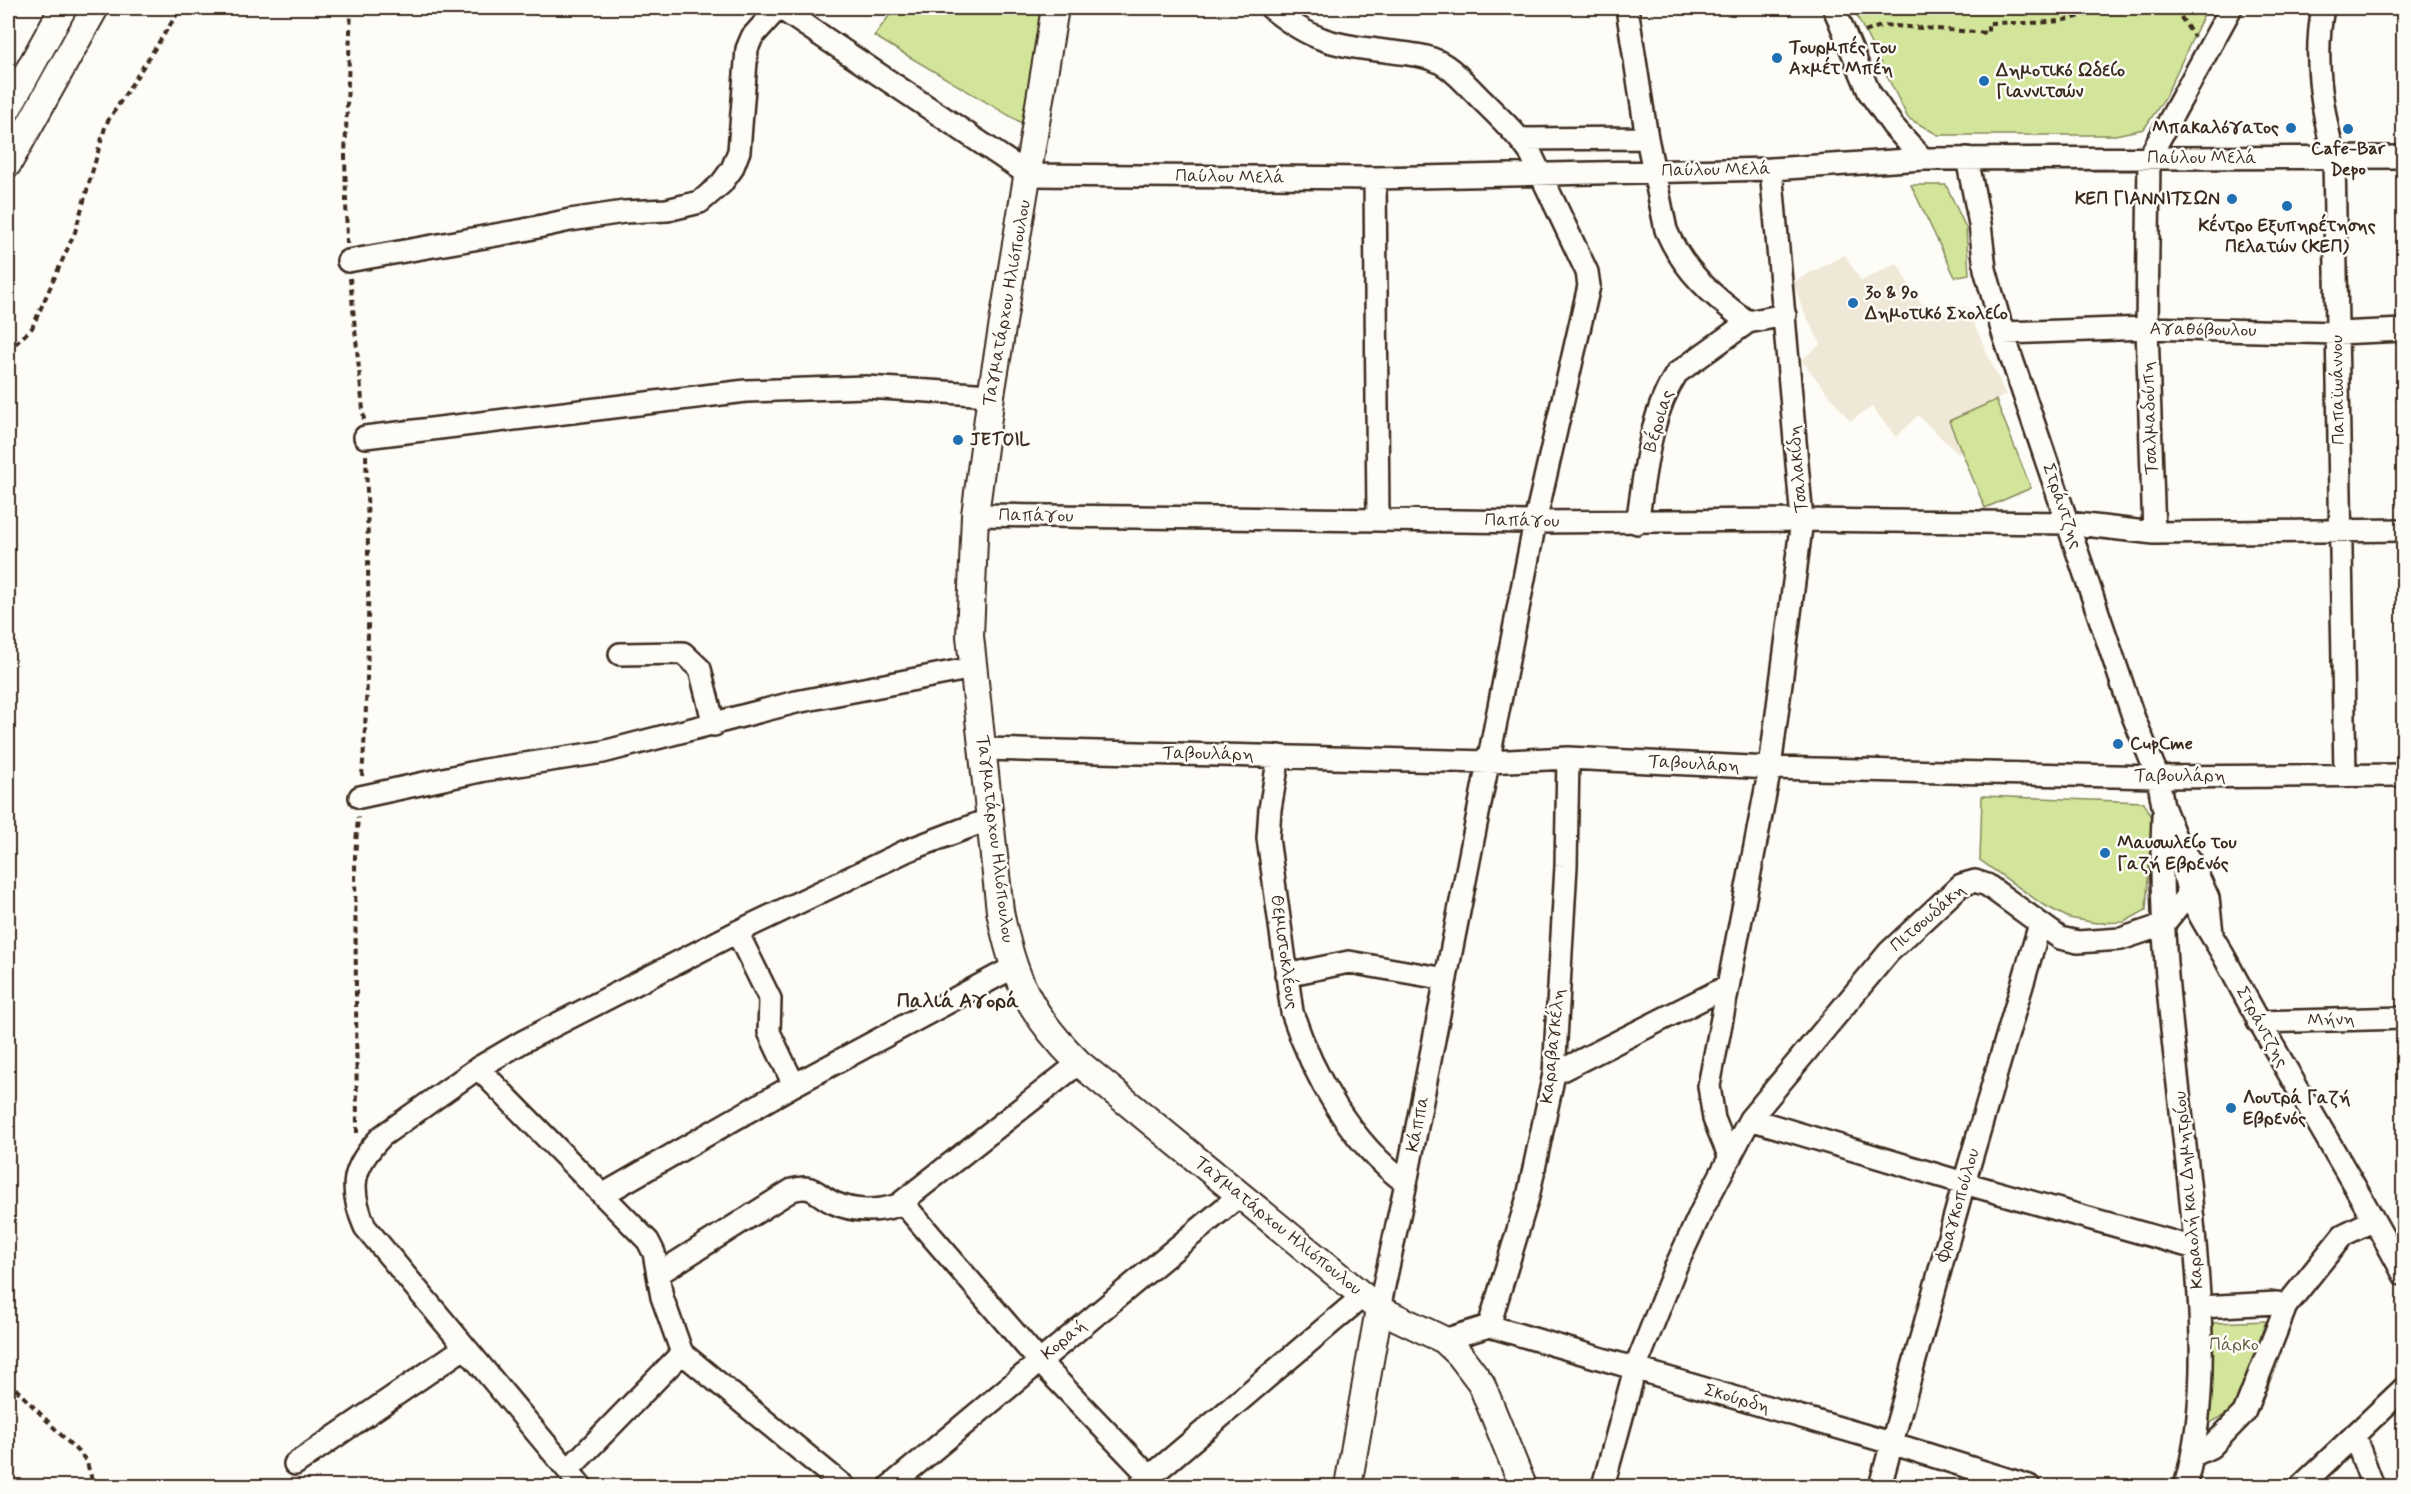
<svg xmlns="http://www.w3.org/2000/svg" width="2411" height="1494" viewBox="0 0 2411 1494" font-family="Mynerve,sans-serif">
	<rect width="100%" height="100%" fill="#fdfcf7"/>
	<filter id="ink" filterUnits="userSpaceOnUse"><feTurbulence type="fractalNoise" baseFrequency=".0167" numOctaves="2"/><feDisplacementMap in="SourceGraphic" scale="12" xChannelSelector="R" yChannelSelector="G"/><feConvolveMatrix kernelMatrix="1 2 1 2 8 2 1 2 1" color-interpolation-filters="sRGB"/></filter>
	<g filter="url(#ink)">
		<!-- built -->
		<path fill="#f0e8d6" d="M1845,255L1861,281L1897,263L1916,298L1938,317L1966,306L2006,395L1949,421L1962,452L1958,454L1918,415L1896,437L1872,407L1850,421L1801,360L1821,344L1802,308L1793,282Z"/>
		<!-- green -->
		<path fill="#d2e59a" stroke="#86885c" stroke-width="1.5" d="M895,8H1041L1025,125L874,36Z
			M1853,8H2207L2164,99L2144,129L2115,135H1938L1908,118Z
			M1911,185H1946L1966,228L1969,274L1955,277Z
			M1996,400L2031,488L1985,508L1949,421Z
			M1982,796L2144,802L2152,820L2146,910L2124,922L2096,923L2069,918L2042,904L1980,860Z
			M2266,1321L2235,1409L2207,1425L2212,1323Z"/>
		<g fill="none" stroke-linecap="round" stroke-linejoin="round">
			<!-- minor casing -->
			<g stroke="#3b2a1e" stroke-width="26">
				<path id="minor" d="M780,8L1029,175L1375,178L1771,169L1923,159L2404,157
					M1271,8C1315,44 1338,45 1393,52C1408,54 1428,55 1441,63C1453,69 1463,81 1472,90C1492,111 1515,130 1531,154L1587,272L1589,286L1535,522L1406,1183L1379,1309
					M1627,8L1647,138L1666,230C1683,270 1713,297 1748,322
					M1834,8L1869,92L1893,126L1923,159
					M2323,8C2313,60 2322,107 2334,158L2345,774
					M1521,139L1647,138
					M1967,158L1980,224L1985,269L2003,333L2133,716L2158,777L2163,806L2176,839L2191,861L2208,898L2212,933
					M1375,178L1378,519
					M348,261L524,230L570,220L624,212L667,210L700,202L721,184L732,169L739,151L747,49L752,37L778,8
					M2003,333L2147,328L2337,333L2404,330
					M365,437L746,391L866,387L991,395
					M975,515L1535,522L1802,520L2068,523L2154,533L2404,530
					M1637,523C1645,474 1649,415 1677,373L1748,322L1785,315
					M2154,533L2147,328L2149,158L2231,8
					M620,654L683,653L700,669L714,725
					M984,749L1489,762L1568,758L1770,768L2158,777L2404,775
					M1279,756L1270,809L1268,838L1292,1012C1313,1076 1351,1143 1406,1183
					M360,797L485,770L603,752L796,702L973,668
					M2163,816C2157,944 2178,1073 2191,1201C2200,1295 2211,1394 2185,1486
					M2181,850C2183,900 2205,921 2227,962C2282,1068 2348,1169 2404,1275
					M737,932L770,999L769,1032L794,1085
					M1286,975L1349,962L1446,979
					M2258,1022L2404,1018
					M478,1068L648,1241L654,1253L662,1297L682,1353L844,1486
					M1554,1074L1728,986
					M1750,1119L1964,1183L2195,1248
					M1730,1158L1714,1119L1709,1086L1770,768L1802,520L1771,169
					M604,1194L794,1085L1014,967
					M902,1202L1039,1361L1150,1477
					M658,1274L792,1190C814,1183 816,1195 834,1203C854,1212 878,1212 898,1205L1079,1063
					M2200,1307L2277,1303L2286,1306
					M1489,1326L1528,1197L1554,1074L1566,866L1568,758
					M1444,1340L1489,1326L1891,1443L2029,1486
					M2354,1435L2373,1486
					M2192,1456L2211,1447L2244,1413L2286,1306L2343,1235L2374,1220
					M295,1464L464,1348
					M568,1470L682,1353
					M581,1486L365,1227C348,1187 352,1167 382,1136L478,1068L524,1041L737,932L906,851L990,819
					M890,1486L1240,1195
					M1139,1486L1363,1296
					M1603,1486L1635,1369L1676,1266L1702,1210L1750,1119L1889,952L1961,885L1975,881L1987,885L2060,938L2078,942L2121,939L2163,925L2188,894
					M1880,1486L1964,1183L2040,924
					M2301,1486L2404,1388"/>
			</g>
			<!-- major casing -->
			<g stroke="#3b2a1e" stroke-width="30">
				<path id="major" d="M1055,8L991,395L975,515L970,636L1000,911C1013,978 1030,1015 1079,1063L1379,1309L1444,1340L1459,1354L1481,1383L1523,1486
					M8,108L63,8
					M8,164L95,8
					M1348,1486L1379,1309"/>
			</g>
			<!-- path -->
			<path stroke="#3b2a1e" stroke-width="4" stroke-dasharray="6 4.5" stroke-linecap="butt" d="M2175,8L2194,37
				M1865,32L1883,25L1988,33V23C2026,22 2066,27 2099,8
				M347,244L345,155L351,8
				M350,278L364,420
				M8,351L32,328L75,232L106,124L181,8
				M362,776C370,669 369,562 366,454
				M357,1133L355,857L358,817
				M8,1381L86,1460L94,1486"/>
			<!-- minor -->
			<use href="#minor" stroke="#fdfcf7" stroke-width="21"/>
			<!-- major -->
			<use href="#major" stroke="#fdfcf7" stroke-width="26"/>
		</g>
	</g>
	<!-- markers -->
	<g fill="#1f6fb2" stroke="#fdfcf7" stroke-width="2">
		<circle cx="1777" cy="58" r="6"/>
		<circle cx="1984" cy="81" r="6"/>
		<circle cx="2291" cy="128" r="6"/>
		<circle cx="2348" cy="129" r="6"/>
		<circle cx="2232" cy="199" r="6"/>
		<circle cx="2287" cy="206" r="6"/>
		<circle cx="1853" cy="303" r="6"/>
		<circle cx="958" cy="440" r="6"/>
		<circle cx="2118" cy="744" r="6"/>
		<circle cx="2105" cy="853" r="6"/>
		<circle cx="2231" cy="1108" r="6"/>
	</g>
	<g text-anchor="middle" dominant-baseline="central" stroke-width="5" stroke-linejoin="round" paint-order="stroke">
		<!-- poi labels -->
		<g font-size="18" font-weight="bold" fill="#3b2a1e" stroke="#fdfcf7" text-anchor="start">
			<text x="1789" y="48">Τουρμπές του<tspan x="1789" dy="21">Αχμέτ Μπέη</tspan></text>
			<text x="1996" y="71">Δημοτικό Ωδείο<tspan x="1996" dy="21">Γιαννιτσών</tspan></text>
			<text x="2279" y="128" text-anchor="end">Μπακαλόγατος</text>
			<text x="2348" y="149" text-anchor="middle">Cafe-Bar<tspan x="2348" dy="21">Depo</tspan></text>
			<text x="2220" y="199" text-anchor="end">ΚΕΠ ΓΙΑΝΝΙΤΣΩΝ</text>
			<text x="2287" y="226" text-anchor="middle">Κέντρο Εξυπηρέτησης<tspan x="2287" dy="21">Πελατών (ΚΕΠ)</tspan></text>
			<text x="1865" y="293">3ο &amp; 9ο<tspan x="1865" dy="21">Δημοτικό Σχολείο</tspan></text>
			<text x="970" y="440">JETOIL</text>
			<text x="2130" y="744">CupCme</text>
			<text x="2117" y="843">Μαυσωλείο του<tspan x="2117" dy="21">Γαζή Εβρενός</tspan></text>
			<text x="2243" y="1098">Λουτρά Γαζή<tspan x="2243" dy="21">Εβρενός</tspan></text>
		</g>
		<!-- street labels -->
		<g font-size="18" fill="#3b2a1e" stroke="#fdfcf7">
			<text x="2202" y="158">Παύλου Μελά</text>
			<text transform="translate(1716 170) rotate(-1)">Παύλου Μελά</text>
			<text transform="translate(1230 177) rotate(1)">Παύλου Μελά</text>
			<text transform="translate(1007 303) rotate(-80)">Ταγματάρχου Ηλιόπουλου</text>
			<text transform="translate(2203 330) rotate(1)">Αγαθόβουλου</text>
			<text transform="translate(2338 390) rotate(-91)">Παπαϊωάννου</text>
			<text transform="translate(2150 418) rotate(-92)">Τσαλμαδούπη</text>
			<text transform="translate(1659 421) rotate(-73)">Βέροιας</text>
			<text transform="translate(1798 469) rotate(-95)">Τσαλακίδη</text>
			<text transform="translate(2062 506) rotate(71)">Στράντζης</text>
			<text transform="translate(1036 516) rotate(1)">Παπάγου</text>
			<text transform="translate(1522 521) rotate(1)">Παπάγου</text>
			<text transform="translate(1208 754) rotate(1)">Ταβουλάρη</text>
			<text transform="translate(1694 764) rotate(3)">Ταβουλάρη</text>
			<text x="2180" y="776">Ταβουλάρη</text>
			<text transform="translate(995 839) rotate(83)">Ταγματάρχου Ηλιόπουλου</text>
			<text transform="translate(1928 918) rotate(-41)">Πιτσουδάκη</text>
			<text transform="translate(1284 952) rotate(82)">Θεμιστοκλέους</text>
			<text transform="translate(2331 1020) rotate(-2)">Μήνη</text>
			<text transform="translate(2262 1027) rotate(61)">Στράντζης</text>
			<text transform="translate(1553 1046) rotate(-84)">Καραβαγκέλη</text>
			<text transform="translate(1418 1124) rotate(-79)">Κάππα</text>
			<text transform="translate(2189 1190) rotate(-95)">Καραολή και Δημητρίου</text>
			<text transform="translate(1958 1205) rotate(-74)">Φραγκοπούλου</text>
			<text transform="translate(1278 1226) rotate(39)">Ταγματάρχου Ηλιόπουλου</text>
			<text transform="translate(1064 1340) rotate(-40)">Κοραή</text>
			<text transform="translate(1737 1399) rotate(16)">Σκούρδη</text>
		</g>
		<!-- park labels -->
		<g font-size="18" fill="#61593d" stroke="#fdfcf7">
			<text x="2234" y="1345">Πάρκο</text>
		</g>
		<!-- neighbourhood labels -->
		<g font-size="20" font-weight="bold" fill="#3b2a1e" stroke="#fdfcf7">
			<text x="958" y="1001">Παλιά Αγορά</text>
		</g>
	</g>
	<!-- margin -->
	<rect width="2411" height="1494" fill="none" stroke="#fdfcf7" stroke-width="30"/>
	<rect x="15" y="15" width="2381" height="1464" fill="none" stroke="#3b2a1e" stroke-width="2" filter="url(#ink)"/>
</svg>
